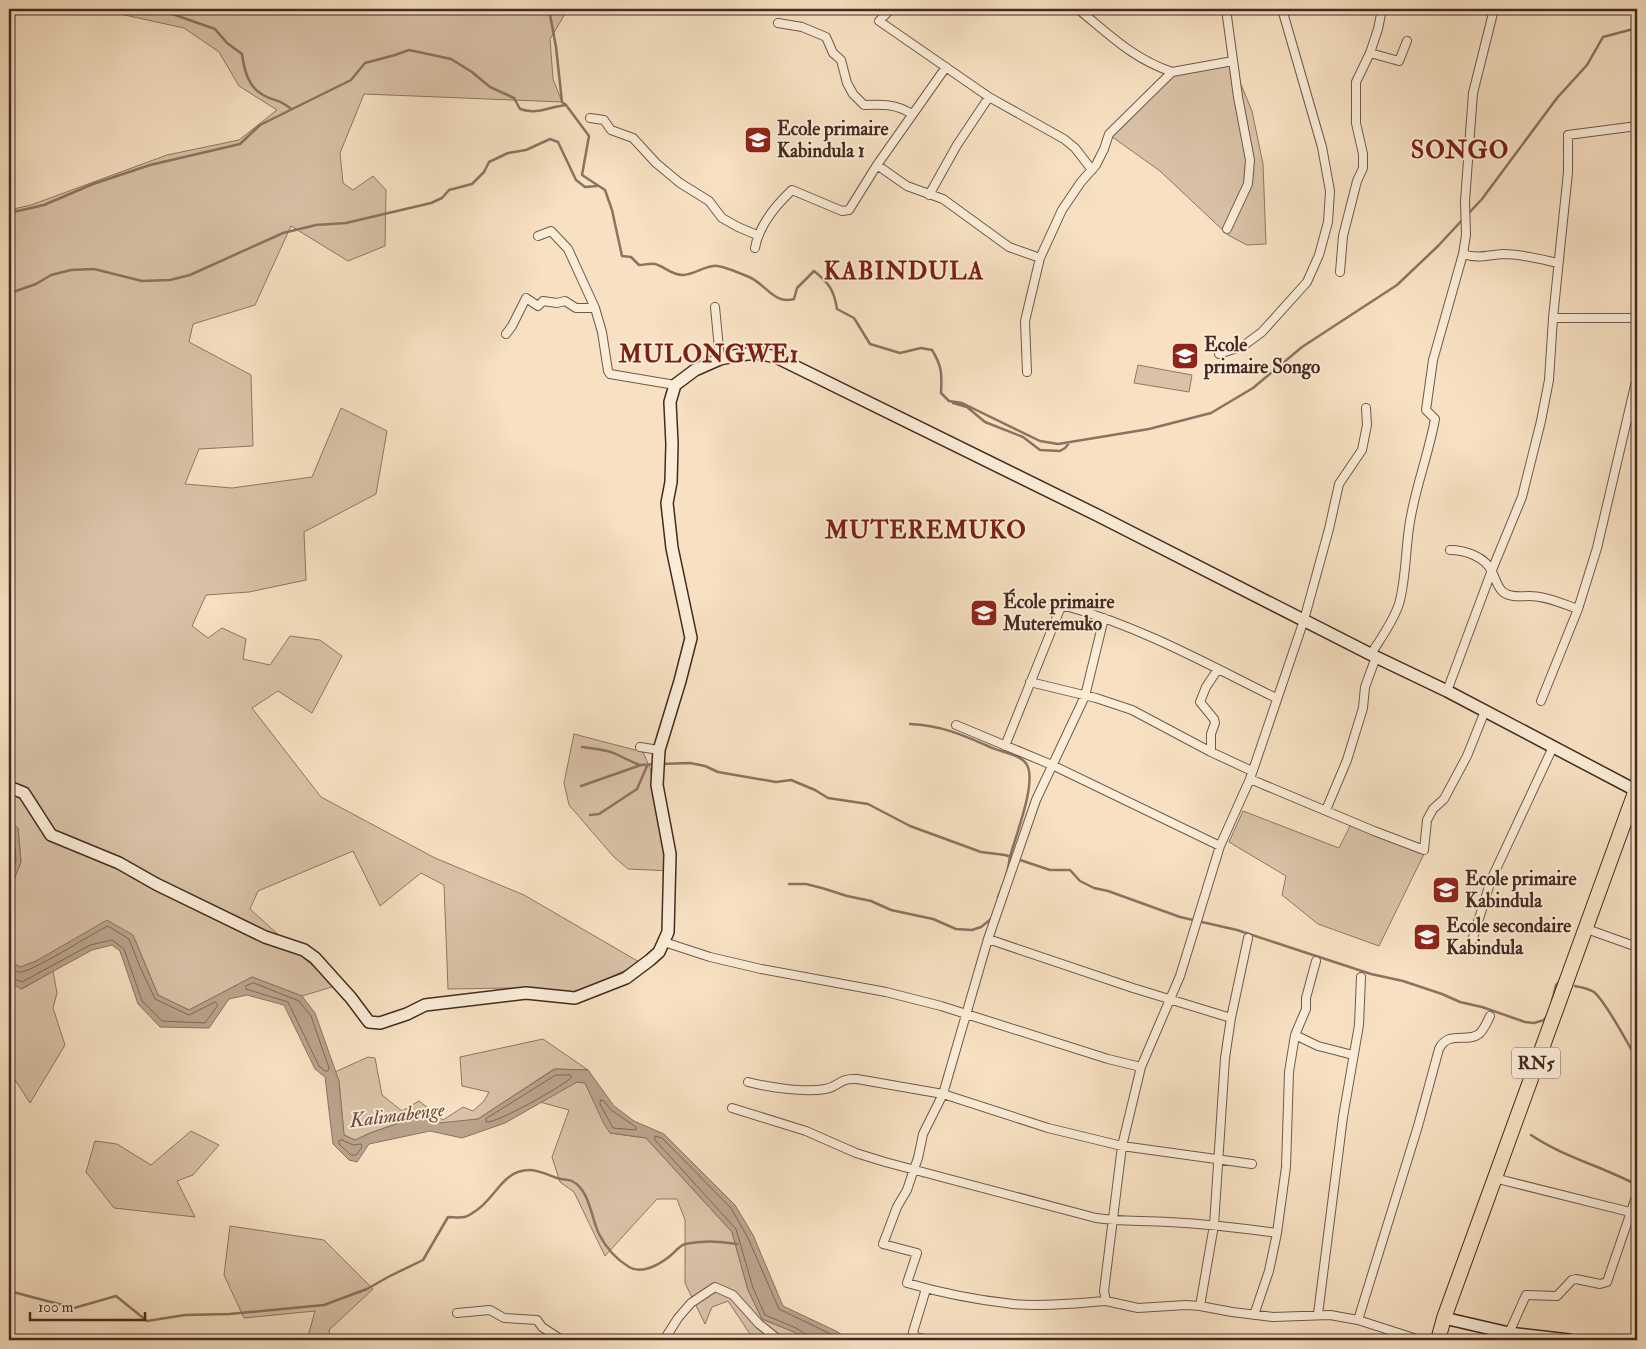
<svg xmlns="http://www.w3.org/2000/svg" width="1646" height="1349" viewBox="0 0 1646 1349" font-family="'IM FELL Double Pica',serif">
	<rect width="100%" height="100%" fill="#f7e1c2"/>
	<filter id="stains"><feTurbulence type="fractalNoise" baseFrequency=".004" numOctaves="4"/><feColorMatrix values="0 0 0 0 .2 0 0 0 0 .09 0 0 0 0 .02 0 0 0 .5 -.17"/></filter>
	<radialGradient id="worn" r=".72"><stop offset=".6" stop-color="#630" stop-opacity="0"/><stop offset="1" stop-color="#630" stop-opacity=".3"/></radialGradient>
	<!-- green -->
	<path fill="#d9c2a7" stroke="#8f7664" d="M112,9H568L550,39L553,79L562,102L364,94L340,153L343,183L353,190L373,176L386,190L385,246L348,261L291,226L255,305L193,324L189,342L251,375L253,446L199,449L185,484L232,488L312,477L341,408L387,431L376,494L304,532L306,580L249,592L206,595L192,626L208,638L222,628L246,639L243,659L270,665L290,636L320,640L342,656L312,713L278,691L252,708L321,797L435,858L524,895L641,963L578,992L508,988L448,989L444,885L421,873L380,906L353,851L258,891L250,909L335,986L302,996L252,977L189,1010L158,995L133,935L36,961L20,968L9,960V893L21,862L18,828L9,820V210L31,205L167,155L239,140L277,110L239,86L219,52L184,28L120,14Z
		M1232,63L1252,111L1263,164L1266,244L1247,245L1228,235L1160,171L1111,136L1171,75Z
		M1138,365L1192,375L1189,392L1134,383Z
		M574,734L643,752L650,768L671,871L628,869L613,856L569,805L564,783Z
		M1243,811L1339,848L1351,824L1424,854L1379,946L1318,924L1282,895L1286,876L1229,842Z
		M53,971L57,993L53,1008L65,1045L30,1103L12,1075L9,1077V981L22,989Z
		M543,1039L588,1070L554,1069L478,1119L439,1124L425,1117L411,1119L370,1133L355,1140L344,1135L339,1081L335,1072L368,1057L375,1058L382,1095L402,1111L419,1101L443,1120L463,1107L473,1111L484,1101L489,1092L462,1086L460,1057Z
		M577,1082L585,1083L610,1133L646,1138L732,1232L748,1290L762,1319L794,1332L807,1340H754L728,1301L712,1307L705,1324L685,1283V1220L677,1199H657L605,1256L574,1192L560,1182L552,1157L569,1110L540,1102Z
		M191,1131L219,1145L193,1175L177,1181L195,1217L114,1208L86,1172L95,1141L117,1144L151,1165Z
		M230,1226L324,1240L373,1289L329,1330L331,1340H307L315,1311L244,1318L224,1275Z"/>
	<!-- water -->
	<path fill="#baa38b" stroke="#8b7361" d="M9,820L18,828L21,862L9,893Z
		M107,920L133,935L158,995L189,1010L252,977L302,996L315,1013L339,1081L344,1135L355,1140L370,1133L411,1119L426,1117L439,1123L478,1119L555,1069L588,1070L614,1106L634,1121L664,1134L735,1205L753,1235L783,1306L838,1332L848,1340H807L794,1332L762,1319L748,1290L732,1232L646,1138L610,1133L604,1124L585,1083L577,1082L505,1123L462,1138L430,1131L369,1144L357,1162L349,1160L333,1144L325,1077L315,1069L284,1005L247,995L229,999L209,1028L160,1027L138,1004L120,951L112,945L92,950L21,989L9,981V960L20,967L36,961Z"/>
	<g fill="none" stroke-linecap="round" stroke-linejoin="round">
		<!-- shore -->
		<path stroke="#806656" stroke-width="1" d="M9,827L14,831L16,861L9,879
			M9,966C11,968 15,972 19,972C30,974 92,933 108,926L129,939L140,967L155,999L189,1015L215,1002L218,1005L205,1023L162,1021L142,1001L124,949L112,940L90,945L22,982L9,977
			M254,983L299,1001L311,1016L329,1068L328,1071H325L319,1066L288,1002L246,989V986Z
			M556,1075H570L572,1077C563,1086 496,1124 486,1122V1119Z
			M601,1100L604,1101L611,1110L636,1127V1130L613,1128L600,1104Z
			M342,1140L353,1145L361,1144L362,1147L356,1155H351L339,1144V1141Z
			M809,1340L807,1335L796,1328L765,1315L753,1288L736,1229L655,1140V1136L662,1138L731,1208L748,1238L779,1309L835,1336L840,1340"/>
		<!-- stream -->
		<path stroke="#8b7361" stroke-width="2.5" d="M158,9L215,29L227,43L242,54C244,69 248,87 263,95C275,102 279,98 291,109
			M549,9L556,47L562,102L566,105L589,136L582,175L605,190L612,210L622,256L631,257L639,265C644,265 650,263 655,264C664,266 671,275 683,275C693,275 703,267 713,266C719,264 742,274 749,277C766,284 774,305 794,299L797,288L814,271C829,283 834,290 837,309L854,318L870,344L900,353L921,348L932,350C942,366 942,374 941,393L949,401L962,403L1040,441L1058,444L1149,429L1211,413L1253,388L1302,347L1397,285L1438,246L1464,218
			M1622,9L1637,16
			M9,213L44,205L93,184L150,165L240,144L260,125L351,80L365,63L395,55L409,50L451,59L472,72L490,87L514,98L520,109C538,115 548,107 566,105
			M1468,214L1482,199L1557,98L1587,65L1603,37L1637,28
			M9,291H16L36,284L51,275L71,270L94,269L142,281L170,280L190,275L283,233L316,225L346,223L431,203L442,198L449,190L472,184L484,172L489,162L508,153L526,150L550,139L558,142L576,180L585,187L597,186
			M953,403L967,407L985,422L1023,437L1040,450L1060,451L1065,448L1070,442
			M910,724C940,725 963,735 990,747C1000,752 1021,754 1027,765C1037,783 1015,837 1010,857C1009,861 1009,865 1008,868C1006,878 1002,888 998,897
			M582,747C594,749 607,749 618,755C626,759 632,762 640,765
			M661,764L690,763L705,766L718,772L776,782L791,780L815,790L828,798L868,804L910,826L981,852L1005,855L1050,870H1070L1080,881L1094,888L1108,891L1180,917L1237,930L1371,974L1403,981L1442,994L1460,1002L1482,1007L1525,1022L1534,1023L1544,1020L1545,1018
			M581,786L641,765L656,764
			M590,815L599,814L637,789L647,766
			M789,884H806L822,888L847,896L871,901L891,910L933,919L956,929L972,930L981,927L991,919
			M1575,986C1581,987 1588,988 1594,992C1607,1003 1627,1043 1637,1059
			M1552,1001L1556,985L1559,982
			M1531,1135C1562,1156 1600,1166 1633,1183L1635,1193
			M9,1291L74,1308L116,1296L147,1321L185,1315L229,1314L324,1305L367,1289L388,1277L423,1260L448,1217C453,1217 459,1218 464,1217C467,1217 471,1214 474,1212C495,1200 502,1170 529,1170C540,1170 547,1175 557,1178C562,1180 568,1179 572,1181C590,1190 591,1218 599,1234C606,1248 616,1259 629,1267C642,1275 660,1264 670,1256C675,1252 679,1246 685,1244C702,1240 720,1241 737,1244"/>
		<!-- street casing -->
		<g stroke="#725849" stroke-width="10">
			<path id="street" d="M891,9L879,21L989,97L1064,139L1075,148L1092,170
				M1078,9C1110,35 1132,58 1172,72
				M1226,9L1238,97L1250,160L1248,184L1227,229
				M778,23L802,27L826,37L833,53L841,60L847,83L853,94L864,105C882,104 896,104 912,114
				M1370,53L1399,61L1407,41
				M590,118L604,120L611,130L633,138L656,163L680,183L709,201L722,218L738,227L757,235
				M877,165L907,186L943,199L1009,247L1040,258
				M929,195L957,145L989,97
				M538,236L551,231L568,249L595,308L602,332L608,371L610,374L675,385
				M755,248C759,225 775,206 792,190L842,211L849,210L877,165L946,67
				M1463,254C1478,259 1488,255 1503,254C1521,254 1540,259 1558,263
				M1340,272L1343,236L1357,181L1363,168V154L1356,123V82L1370,53L1378,29L1382,9
				M715,307L720,359
				M1553,318H1637
				M506,334L512,326L526,298L538,306L543,301L557,303L565,301L576,308H595
				M1219,354L1243,346L1262,332L1307,282L1319,255L1328,222L1330,191L1322,147L1282,9
				M1027,372L1025,321L1040,258L1062,210L1081,182L1096,165L1104,149L1109,134L1172,72L1233,61
				M1366,408L1367,425L1362,450L1339,484L1329,529L1304,620L1250,779L1220,846L1180,976L1141,1067L1122,1146L1104,1291L1106,1301L1138,1308L1186,1305L1200,1306L1232,1312L1273,1317L1330,1315L1358,1320L1420,1340
				M1450,550C1465,550 1486,557 1492,572C1496,579 1497,587 1503,592C1511,598 1521,596 1529,596C1546,596 1563,604 1578,609
				M1104,618L1085,696L1036,800L988,939L943,1094L923,1134L918,1158L913,1172L907,1190L897,1207L883,1244L917,1253L907,1283C941,1293 977,1300 1013,1304C1044,1307 1076,1303 1106,1301
				M1371,654C1381,638 1393,622 1399,604C1407,575 1405,545 1411,516C1417,483 1429,452 1435,419L1426,410L1433,360L1463,254L1466,235L1465,201L1473,93L1494,9
				M1030,682L1096,698L1132,710L1211,752L1252,771
				M1447,691L1492,570L1522,497L1541,421L1549,380L1553,318L1568,172V135L1637,126
				M1541,701L1578,609L1597,548L1637,377
				M956,725L1052,765L1220,846
				M1005,746L1060,609L1063,607H1069C1141,627 1209,665 1276,698
				M640,747L659,750
				M1211,752V734L1215,723L1214,719L1200,702L1206,687L1218,669
				M1250,779L1374,831L1424,850L1427,820L1433,809L1444,799L1467,756L1485,711
				M1326,810L1347,760L1363,708L1365,687L1376,657
				M1584,928L1637,947
				M988,939L1133,988L1231,1018
				M1472,941L1491,880L1553,747
				M664,942L710,957L761,969L886,992L941,1006L1108,1059L1141,1067
				M1295,1035L1318,1046L1353,1055
				M748,1082C767,1087 805,1093 825,1089C840,1087 837,1078 857,1079L943,1094L1048,1128L1122,1146L1252,1164
				M732,1108L806,1131L856,1153L885,1162L1096,1218C1121,1222 1145,1220 1169,1222C1206,1224 1241,1228 1277,1233
				M1494,1178L1630,1212
				M926,1289L913,1332L916,1337L928,1340
				M1200,1306L1214,1225L1225,1058L1231,1018L1248,938
				M457,1313L490,1310L504,1318L537,1320L542,1327L562,1340
				M1318,1314L1343,1117L1359,1025L1361,977
				M1254,1315L1269,1271L1277,1233L1286,1167L1289,1072L1295,1035L1306,1009V998L1316,961
				M1358,1320L1418,1126L1439,1049C1448,1030 1467,1043 1479,1034C1484,1030 1487,1022 1490,1016
				M1509,1333L1526,1295L1557,1296L1572,1280L1576,1279L1600,1284L1607,1282L1637,1194
				M664,1340L678,1318L691,1303L715,1287L733,1295L759,1324L779,1340"/>
		</g>
		<!-- secondary casing -->
		<g stroke="#452a21" stroke-width="14">
			<path id="secondary" d="M9,787L24,793L51,835L119,863L156,884L265,937L304,950L315,958L351,998L369,1022L380,1023L407,1014L425,1005L526,993L575,998L626,978L650,960L659,952L668,932L670,854L657,785L659,750L680,681L691,638L672,548L667,503L671,482L672,444L670,402L675,385L695,370L720,359L739,355L757,353L776,357L1099,516L1376,657L1447,691L1637,791
				M1444,1318L1509,1333L1569,1340"/>
		</g>
		<!-- highway casing -->
		<g stroke="#452a21" stroke-width="16">
			<path id="highway" d="M1438,1340L1444,1318C1507,1141 1572,964 1637,787"/>
		</g>
		<!-- street -->
		<use href="#street" stroke="#faecd7" stroke-width="8"/>
		<!-- secondary -->
		<use href="#secondary" stroke="#faecd7" stroke-width="11"/>
		<!-- highway -->
		<use href="#highway" stroke="#f7e1c2" stroke-width="14"/>
	</g>
	<!-- icons -->
	<defs>
		<g id="school-square" transform="scale(1.4375)"><rect x="-9" y="-9" width="18" height="18" rx="4" fill="#8f2418" stroke="#faecd7"/><path d="M0-5L7-2L0 1L-7-2ZM-4 1L0 2.5L4 1V4Q0 6-4 4Z" fill="#fff"/></g>
	</defs>
	<g fill-rule="evenodd">
		<use href="#school-square" x="758" y="140"/>
		<use href="#school-square" x="1185" y="356"/>
		<use href="#school-square" x="984" y="613"/>
		<use href="#school-square" x="1446" y="890"/>
		<use href="#school-square" x="1427" y="937"/>
	</g>
	<g text-anchor="middle" dominant-baseline="central" stroke-width="4" stroke-linejoin="round" paint-order="stroke">
		<!-- shield labels -->
		<rect fill="#faecd7" stroke="#7b6458" stroke-width="1" x="1512" y="1047.5" width="48" height="31" rx="4"/>
		<g font-size="18" font-weight="bold" fill="#452a21">
			<text x="1536" y="1063">RN5</text>
		</g>
		<!-- poi labels -->
		<g font-size="19" font-weight="bold" fill="#452a21" stroke="#faecd7" text-anchor="start">
			<text x="777" y="129">Ecole primaire<tspan x="777" dy="22">Kabindula 1</tspan></text>
			<text x="1204" y="345">Ecole<tspan x="1204" dy="22">primaire Songo</tspan></text>
			<text x="1003" y="602">École primaire<tspan x="1003" dy="22">Muteremuko</tspan></text>
			<text x="1465" y="879">Ecole primaire<tspan x="1465" dy="22">Kabindula</tspan></text>
			<text x="1446" y="926">Ecole secondaire<tspan x="1446" dy="22">Kabindula</tspan></text>
		</g>
		<!-- water labels -->
		<g font-size="20" font-style="italic" fill="#684e41" stroke="#faecd7">
			<text transform="translate(397 1115) rotate(-7)">Kalimabenge</text>
		</g>
		<!-- district labels -->
		<g font-size="24" font-weight="bold" letter-spacing="1" fill="#7a1f14" stroke="#faecd7">
			<text x="1460" y="150">SONGO</text>
			<text x="904" y="271">KABINDULA</text>
			<text x="709" y="354">MULONGWE1</text>
			<text x="926" y="530">MUTEREMUKO</text>
		</g>
	</g>
	<!-- margin -->
	<rect width="1646" height="1349" fill="none" stroke="#f7e1c2" stroke-width="30"/>
	<rect x="10" y="10" width="1626" height="1329" fill="none" stroke="#452a21" stroke-width="2.5"/>
	<rect x="15" y="15" width="1616" height="1319" fill="none" stroke="#452a21"/>
	<!-- scale -->
	<path d="M30 1312v8h115v-8" fill="none" stroke="#452a21" stroke-width="2.5"/>
	<text x="38" y="1312" font-size="15" fill="#452a21" stroke="#faecd7" stroke-width="4" paint-order="stroke">100 m</text>
	<rect width="100%" height="100%" filter="url(#stains)"/>
	<rect width="100%" height="100%" fill="url(#worn)"/>
</svg>
